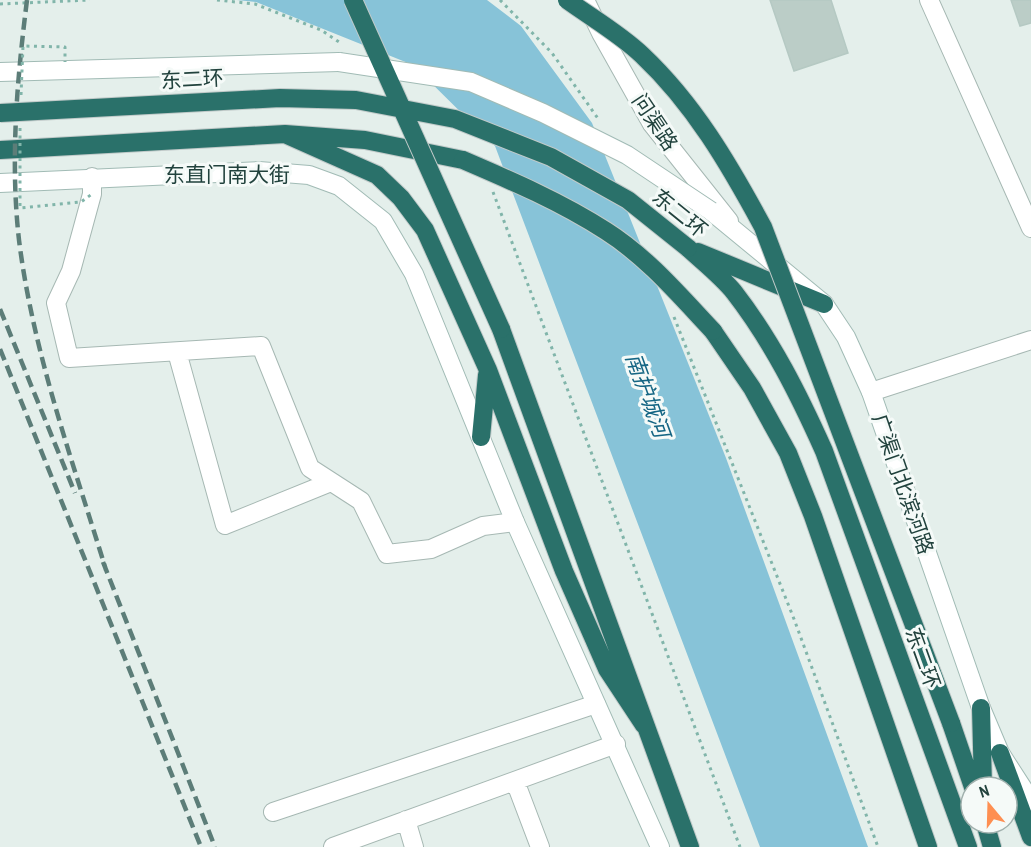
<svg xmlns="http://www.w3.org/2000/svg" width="1031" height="847" viewBox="0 0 1031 847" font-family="'Archivo Narrow','Noto Sans SC',sans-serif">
	<rect width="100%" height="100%" fill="#e4efeb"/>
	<!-- water -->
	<path fill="#87c3d8" d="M237,0H487L521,26L592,123L726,458L868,847H760L495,146L413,65L256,2Z"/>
	<!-- building -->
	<path fill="#bbcdc7" stroke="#b5c9c3" stroke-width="1.5" d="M770,0H831L848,53L794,71Z
		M1011,0H1031V23L1020,26Z"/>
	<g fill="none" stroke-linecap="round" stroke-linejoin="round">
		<!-- street casing -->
		<g stroke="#a6b8b3" stroke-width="20">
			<path id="street" d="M585,0L601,33L652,124L729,221
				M929,0L1031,228
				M92,177V194L71,271L56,303L69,358L261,346L310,468L361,501L387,554L431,549L483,526L515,522
				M177,352L225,525L331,482
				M871,392L1031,340
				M515,781L540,847
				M273,812L596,704
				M406,820L414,847
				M333,847L616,744"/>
		</g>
		<!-- secondary casing -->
		<g stroke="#a1bbb5" stroke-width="20">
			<path id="secondary" d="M0,72L339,62
				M0,183L259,171L309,175L339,186L383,221L414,274L515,522L660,847
				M711,211L824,304L846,337L871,392L981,708L1000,753L1031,801"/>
		</g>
		<!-- highway casing -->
		<g stroke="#c1cac9" stroke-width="20">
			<path id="highway" d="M285,134L377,175L401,198L425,230L488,370L564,571L607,669L644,725
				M0,150L285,134L365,140L463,160
				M688,248C703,262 721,276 734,292C772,341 799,395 824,451L968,847
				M698,252L824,304
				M501,329L690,847
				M713,331L752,388L788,453L813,516L928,847
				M481,437L487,375
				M981,708L983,787
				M951,723L973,787
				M1000,753L1031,837
				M985,823L992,847"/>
		</g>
		<!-- path -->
		<path stroke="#81b5aa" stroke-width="3" stroke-dasharray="3 4.5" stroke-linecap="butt" d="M217,0L255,4L321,30L342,44
			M500,0L552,53L599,120
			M0,4L90,0
			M493,192L740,847
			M674,317L794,619L878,847"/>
		<!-- street -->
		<use href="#street" stroke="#fff" stroke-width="18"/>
		<!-- secondary -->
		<use href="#secondary" stroke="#fff" stroke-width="18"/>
		<!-- highway -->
		<use href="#highway" stroke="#2a716a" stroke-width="18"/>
		<!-- rail -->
		<path stroke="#5c7d78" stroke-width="4.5" stroke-dasharray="12 6" stroke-linecap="butt" d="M27,0C17,79 10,161 19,240C33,353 73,462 106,570
			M0,309L75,493
			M0,349L201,847
			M103,562L215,847"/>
		<!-- secondary-bridge casing -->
		<g stroke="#a1bbb5" stroke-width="20" stroke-linecap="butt">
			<path id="secondary-bridge" d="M339,62L471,82L543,113L627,155L711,211"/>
		</g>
		<!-- highway-bridge casing -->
		<g stroke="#c1cac9" stroke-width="20" stroke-linecap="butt">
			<path id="highway-bridge" d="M353,0L501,329
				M567,0C592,18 620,34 642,55C694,104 729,164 763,227L951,723
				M0,113L280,98L356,100L455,119L551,157L628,200L688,248
				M463,160C512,181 561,202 606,231C647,257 680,296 713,331"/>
		</g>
		<!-- path-bridge -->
		<path stroke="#81b5aa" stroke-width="3" stroke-dasharray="3 4.5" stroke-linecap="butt" d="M21,95L23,46L65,47V62
			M20,128V208L81,202L92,194"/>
		<!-- secondary-bridge -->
		<use href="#secondary-bridge" stroke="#fff" stroke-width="18"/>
		<!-- highway-bridge -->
		<use href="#highway-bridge" stroke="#2a716a" stroke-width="18"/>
	</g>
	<g text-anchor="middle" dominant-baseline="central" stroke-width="6" stroke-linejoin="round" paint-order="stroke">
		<!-- street labels -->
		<g font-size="21" fill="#21423d" stroke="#f5faf8">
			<text transform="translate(192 79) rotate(-3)">东二环</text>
			<text transform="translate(655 122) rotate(56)">问渠路</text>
			<text x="227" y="174">东直门南大街</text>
			<text transform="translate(680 213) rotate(39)">东二环</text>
			<text transform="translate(903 484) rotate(71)">广渠门北滨河路</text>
			<text transform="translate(923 658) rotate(70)">东二环</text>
		</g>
		<!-- water labels -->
		<g font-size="22" font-style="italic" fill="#156684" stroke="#f5faf8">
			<text transform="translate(648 395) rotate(70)">南护城河</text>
		</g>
	</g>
	<!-- north arrow -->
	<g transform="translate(989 805) rotate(341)"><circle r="28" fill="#f5faf8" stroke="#a0b0ad" stroke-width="1.5"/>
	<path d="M0-4.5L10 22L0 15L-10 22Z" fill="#fe8f52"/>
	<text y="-9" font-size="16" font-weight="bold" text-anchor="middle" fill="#21423d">N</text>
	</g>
</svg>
